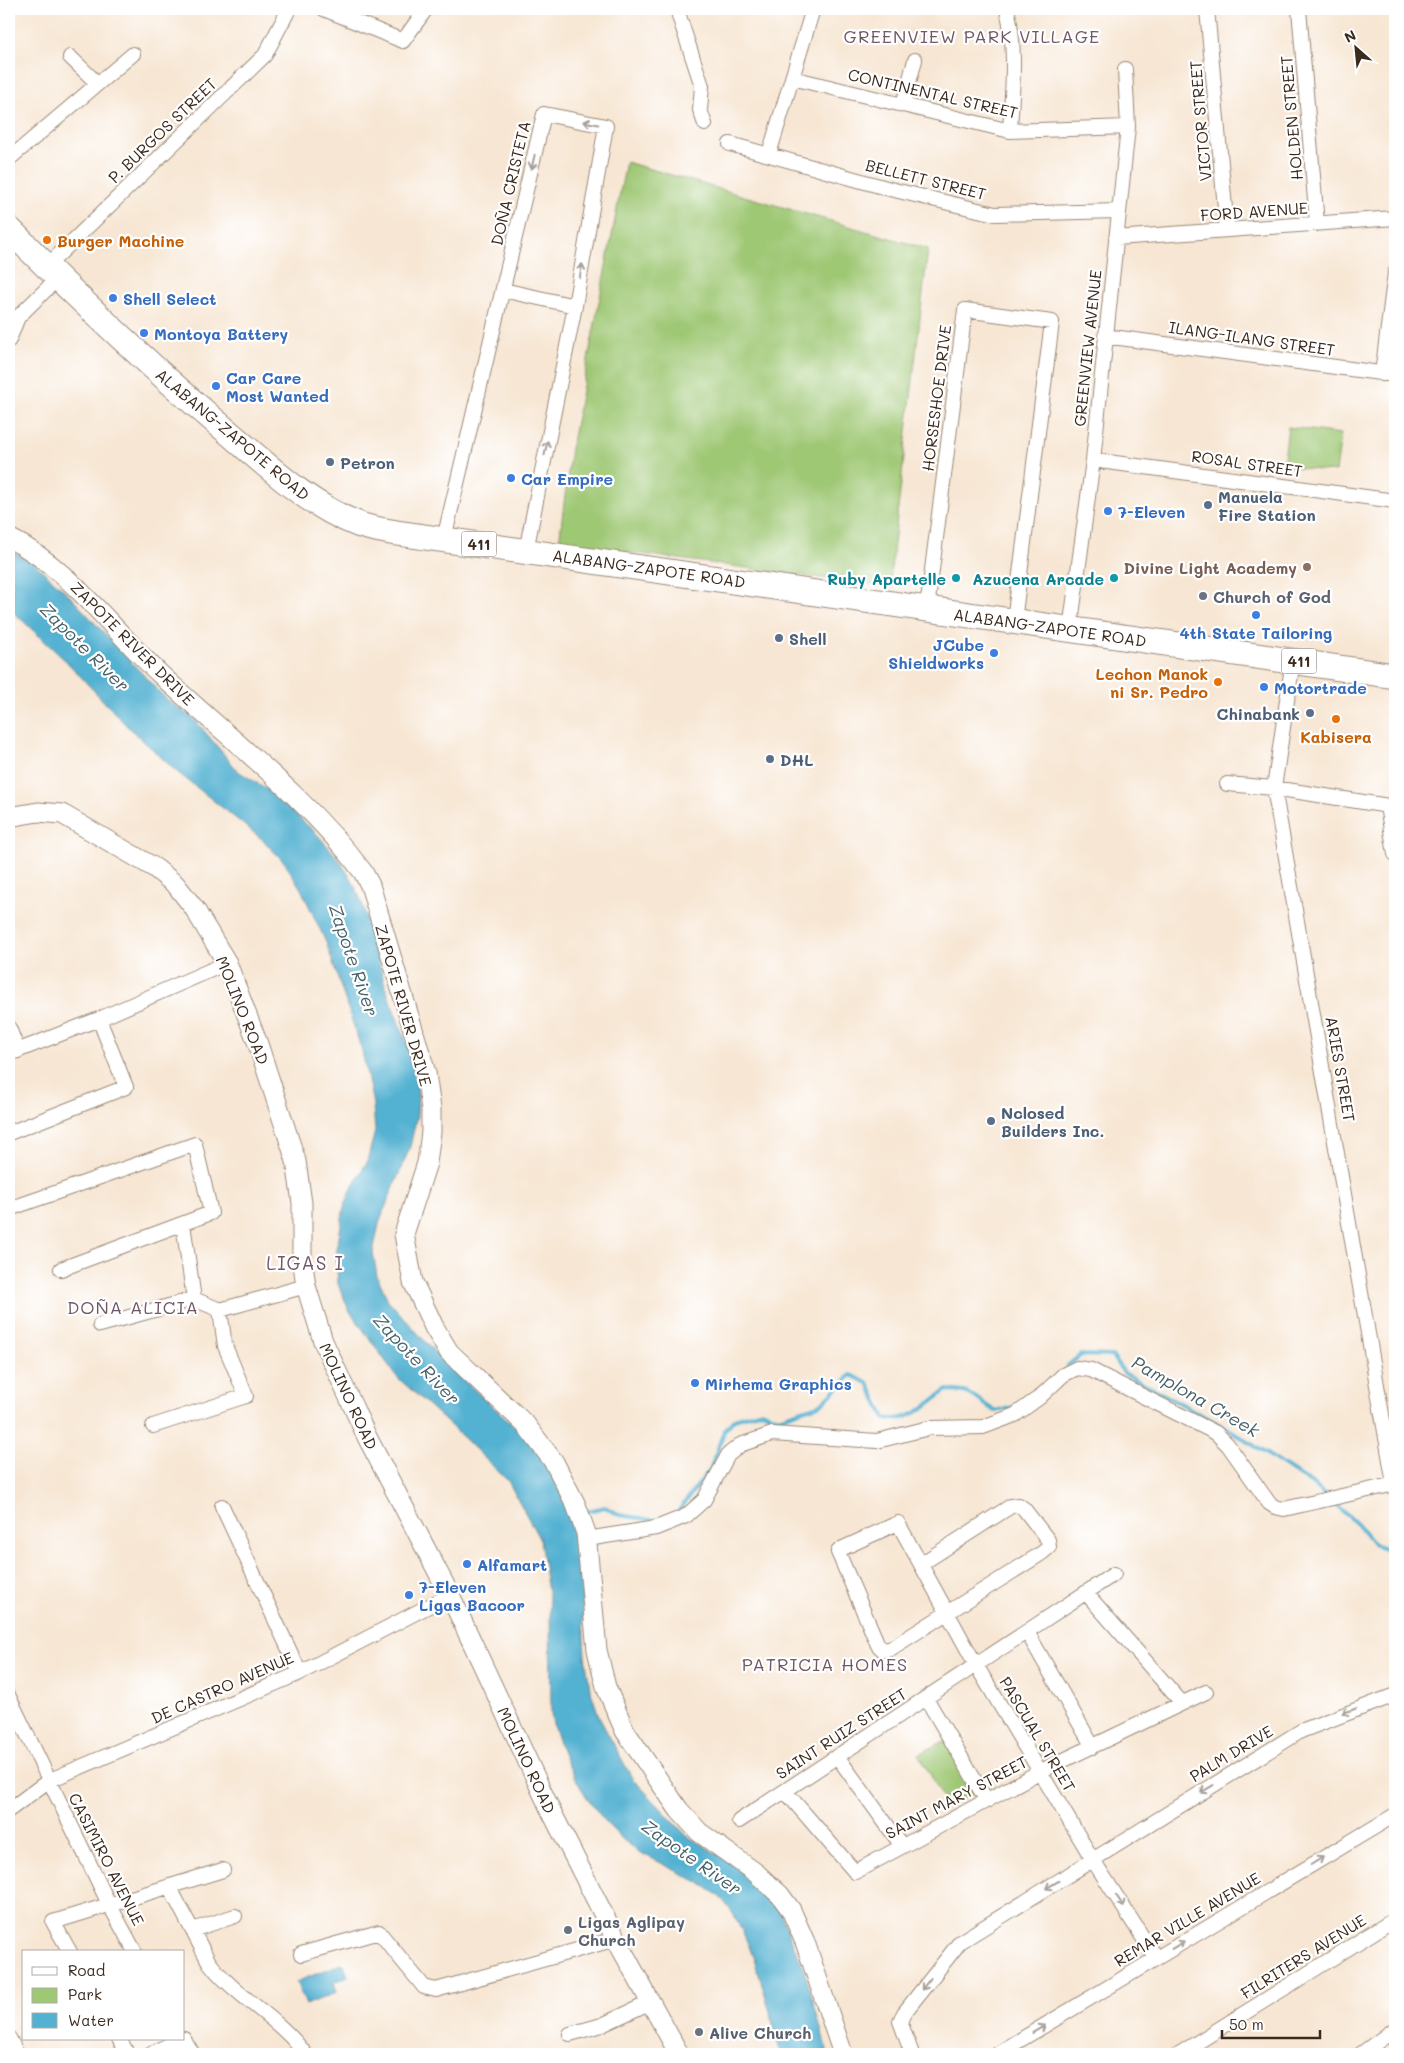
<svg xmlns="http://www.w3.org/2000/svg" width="1404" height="2063" viewBox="0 0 1404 2063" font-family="Mali,sans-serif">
	<rect width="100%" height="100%" fill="#fff"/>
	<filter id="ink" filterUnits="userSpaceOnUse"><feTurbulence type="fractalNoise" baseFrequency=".02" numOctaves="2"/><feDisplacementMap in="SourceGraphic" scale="10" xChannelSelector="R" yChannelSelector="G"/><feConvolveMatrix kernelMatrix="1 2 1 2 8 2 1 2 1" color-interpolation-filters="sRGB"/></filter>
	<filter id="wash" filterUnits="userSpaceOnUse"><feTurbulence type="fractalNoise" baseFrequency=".0096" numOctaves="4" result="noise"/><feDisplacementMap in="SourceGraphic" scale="20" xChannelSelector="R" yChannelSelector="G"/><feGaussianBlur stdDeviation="1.12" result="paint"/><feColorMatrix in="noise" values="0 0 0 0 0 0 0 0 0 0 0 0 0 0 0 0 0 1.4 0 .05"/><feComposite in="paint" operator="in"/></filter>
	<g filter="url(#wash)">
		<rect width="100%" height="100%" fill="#f7e6d3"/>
		<!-- green -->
		<path fill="#9fc874" stroke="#6d7949" d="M626,162L928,249L889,587L559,543L571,448Z
			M1288,427L1341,434L1336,472L1283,466Z
			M946,1740L976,1791L948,1807L919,1754Z"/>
		<!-- water -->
		<path fill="#53b1d1" stroke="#476e78" d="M9,550L35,564L65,591L165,698L195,720L238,771L270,791L316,833L337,857L352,880L362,903L388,995L408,1046L418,1093L417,1115L410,1147L380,1220L373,1252L377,1276L388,1300L413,1328L447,1365L519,1430L548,1465L576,1514L575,1546L581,1575L585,1656L590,1689L600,1719L632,1778L654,1801L687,1836L726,1859L769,1895L780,1911L806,1976L828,2054H781C770,2013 754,1942 729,1908C714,1886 688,1878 667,1866C654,1859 638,1853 627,1843C592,1814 559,1759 551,1714L550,1605L540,1540L508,1481L464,1438L397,1377L349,1310L338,1284L336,1255L344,1207L353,1186L367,1162L375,1131L373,1104L362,1051L326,942L301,889L285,863L263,840L176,771L126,725L66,661L9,608Z
			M343,1963L348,1976L334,1982L337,1992L306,2005L296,1982Z"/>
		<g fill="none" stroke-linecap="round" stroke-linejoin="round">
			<!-- stream -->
			<path stroke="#53b1d1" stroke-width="4" d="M1067,1366L1081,1355L1112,1356L1124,1373L1232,1431L1315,1486L1326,1497
				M1332,1501L1358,1525L1373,1544L1395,1551
				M584,1512L605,1507L619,1515L659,1521
				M677,1513L711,1468L724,1431L734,1419L762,1411L778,1418L821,1404L851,1375L868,1383L885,1418C910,1424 928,1403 947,1390C953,1391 961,1391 967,1393C993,1404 985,1418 1019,1405"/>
		</g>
	</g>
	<g filter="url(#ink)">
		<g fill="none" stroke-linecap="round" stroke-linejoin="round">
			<!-- street casing -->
			<g stroke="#998878" stroke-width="16">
				<path id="street" d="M324,9L403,41L426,9
					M680,9L679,16L702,86L700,110L705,124
					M1007,9C1017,49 1012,90 1010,131
					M1207,9L1227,230
					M1299,9L1317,224
					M70,57L97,83
					M792,78L1010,131L1128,127
					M903,105L915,60
					M730,144L890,189L995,214L1119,211
					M769,154L813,9
					M9,159L133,54
					M1116,238L1395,218
					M46,267L265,55L289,9
					M503,290L575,306
					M1105,336L1395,375
					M9,340L18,317L58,278
					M1382,374L1395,273
					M1093,460L1395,501
					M444,539L544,114L606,126L575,306L526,551
					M927,609L965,310L1052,322L1014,621
					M1070,630L1093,460L1128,127L1125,69
					M1293,660L1274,788L1394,1484
					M1227,784L1274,788L1395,807
					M1387,806L1395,854
					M9,1028L18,1051
					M9,1054L99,1019L227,963
					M9,1133L126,1087L99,1019
					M9,1209L195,1144L211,1213L61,1269
					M183,1224L194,1299L220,1310L306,1286
					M100,1325L194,1299
					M153,1426L246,1396L225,1346L220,1310
					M222,1506L300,1673
					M587,1539L656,1528L686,1516L704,1500L728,1455L740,1445L772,1434L877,1441L929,1428L983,1427L1015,1415L1040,1397L1063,1375L1077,1368L1091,1370L1216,1433L1228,1445L1269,1503L1275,1507L1284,1509L1395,1484
					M921,1564L1011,1506L1019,1505L1024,1509L1048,1540L1049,1547L1042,1553L890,1649L883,1650L878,1645L838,1552L841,1549L898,1523L976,1665L1093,1860L1156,1958
					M1086,1593L1182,1703
					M1027,1632L1093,1747
					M9,1697L109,1904L135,1952
					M926,1698L987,1801
					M837,1756L902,1846
					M785,1791L855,1872L1041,1771L1206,1692
					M9,1810L48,1781L300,1673L450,1595
					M739,1821L1114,1574
					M169,1886L209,1962C234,1996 281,2019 305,2054
					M192,1930L235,1916
					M70,1952L53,1922L223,1870
					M301,1954L379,1932L424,1987L436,1990L616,1939
					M570,2034L602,2025L651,2002
					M9,2038L17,2054
					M119,2039L128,2054
					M184,2039L193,2054
					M151,2054L180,2039
					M912,2054L900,2021L904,2013L960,1942L1301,1731L1395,1695
					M997,2054L1395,1815
					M1179,2054L1395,1919
					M1361,2054L1395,2029"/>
			</g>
			<!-- secondary casing -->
			<g stroke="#998878" stroke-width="21">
				<path id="secondary" d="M9,538C71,569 110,628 160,674C229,739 306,796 363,872L370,885L426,1073L431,1109V1132L427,1163L404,1234L413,1282L434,1327L449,1352L526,1425L554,1462L576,1505L586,1533L597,1650L606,1687L625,1731L679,1810L699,1832L756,1873L780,1895L791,1910L805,1942L843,2054
					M9,817L38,812L62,814L155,868L176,885L194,908L227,963L258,1044L296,1161L302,1203V1257L306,1286L323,1341L367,1437L450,1595L550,1809L616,1939L679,2054"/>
			</g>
			<!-- highway casing -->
			<g stroke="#998878" stroke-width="27">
				<path id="highway" d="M9,229C76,296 144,361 216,422C262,460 304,504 360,525C372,529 385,531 397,533L1395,676"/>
			</g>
			<!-- street -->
			<use href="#street" stroke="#fff" stroke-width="14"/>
			<!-- secondary -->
			<use href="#secondary" stroke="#fff" stroke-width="19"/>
			<!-- highway -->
			<use href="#highway" stroke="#fff" stroke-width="25"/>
		</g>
		<!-- one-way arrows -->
		<defs><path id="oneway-shaft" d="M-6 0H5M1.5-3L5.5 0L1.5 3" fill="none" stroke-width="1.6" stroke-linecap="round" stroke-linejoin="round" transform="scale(1.25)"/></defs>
		<g stroke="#a79f9a">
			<use href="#oneway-shaft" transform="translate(591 123) rotate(-169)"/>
			<use href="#oneway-shaft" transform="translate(533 162) rotate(103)"/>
			<use href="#oneway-shaft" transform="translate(581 271) rotate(-80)"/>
			<use href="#oneway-shaft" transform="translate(546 448) rotate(-78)"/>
			<use href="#oneway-shaft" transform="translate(1349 1711) rotate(161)"/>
			<use href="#oneway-shaft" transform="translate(1207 1789) rotate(149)"/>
			<use href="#oneway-shaft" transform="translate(1317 1861) rotate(-32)"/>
			<use href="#oneway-shaft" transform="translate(1052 1885) rotate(149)"/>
			<use href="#oneway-shaft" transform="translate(1120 1901) rotate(57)"/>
			<use href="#oneway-shaft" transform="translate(1178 1945) rotate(-31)"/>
			<use href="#oneway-shaft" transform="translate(926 1984) rotate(128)"/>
			<use href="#oneway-shaft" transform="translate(1039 2029) rotate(-31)"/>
		</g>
	</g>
	<!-- markers -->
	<g fill="#e8710a" stroke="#fff" stroke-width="2">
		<circle cx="47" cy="240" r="5"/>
		<circle cx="1218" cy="682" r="5"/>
		<circle cx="1336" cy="719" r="5"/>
	</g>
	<g fill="#3f7fe0" stroke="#fff" stroke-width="2">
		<circle cx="113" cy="298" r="5"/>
		<circle cx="144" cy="333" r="5"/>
		<circle cx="216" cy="386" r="5"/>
		<circle cx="511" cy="478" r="5"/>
		<circle cx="1108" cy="511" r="5"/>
		<circle cx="1256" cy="615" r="5"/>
		<circle cx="994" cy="653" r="5"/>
		<circle cx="1264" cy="687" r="5"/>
		<circle cx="695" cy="1383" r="5"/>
		<circle cx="467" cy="1564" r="5"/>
		<circle cx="409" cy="1595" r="5"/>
	</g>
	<g fill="#5c6f8a" stroke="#fff" stroke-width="2">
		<circle cx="330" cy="462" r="5"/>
		<circle cx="1208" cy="505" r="5"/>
		<circle cx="779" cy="638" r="5"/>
		<circle cx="1310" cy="713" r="5"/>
		<circle cx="770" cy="759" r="5"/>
		<circle cx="991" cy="1121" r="5"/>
	</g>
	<circle fill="#8d6e63" stroke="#fff" stroke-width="2" cx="1307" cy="567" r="5"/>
	<g fill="#0f9aa8" stroke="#fff" stroke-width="2">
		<circle cx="956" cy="578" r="5"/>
		<circle cx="1114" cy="578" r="5"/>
	</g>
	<g fill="#6b7280" stroke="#fff" stroke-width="2">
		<circle cx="1203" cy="596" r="5"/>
		<circle cx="568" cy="1930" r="5"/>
		<circle cx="699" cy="2032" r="5"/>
	</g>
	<g text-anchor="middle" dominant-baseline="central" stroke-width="4.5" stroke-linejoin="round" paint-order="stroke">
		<!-- shield labels -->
		<g fill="#fff" stroke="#766a62" stroke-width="1">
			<rect x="461.5" y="531.5" width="35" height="25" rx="4"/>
			<rect x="1281.5" y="648.5" width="35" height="25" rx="4"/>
		</g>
		<g font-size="15" font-weight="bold" fill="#3b2a1e">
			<text x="479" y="544">411</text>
			<text x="1299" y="661">411</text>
		</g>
		<!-- street labels -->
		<g font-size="16" fill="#3b2a1e" stroke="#fff">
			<text transform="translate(933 93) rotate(13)">CONTINENTAL STREET</text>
			<text transform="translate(1291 118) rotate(-95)">HOLDEN STREET</text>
			<text transform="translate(1200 121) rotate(-95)">VICTOR STREET</text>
			<text transform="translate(162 130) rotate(-44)">P. BURGOS STREET</text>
			<text transform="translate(926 179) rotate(14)">BELLETT STREET</text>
			<text transform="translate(510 183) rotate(-77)">DOÑA CRISTETA</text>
			<text transform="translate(1254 211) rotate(-4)">FORD AVENUE</text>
			<text transform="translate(1252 338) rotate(8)">ILANG-ILANG STREET</text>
			<text transform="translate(1087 348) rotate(-84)">GREENVIEW AVENUE</text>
			<text transform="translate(936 398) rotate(-83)">HORSESHOE DRIVE</text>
			<text transform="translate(233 434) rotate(40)">ALABANG-ZAPOTE ROAD</text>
			<text transform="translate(1247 463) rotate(8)">ROSAL STREET</text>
			<text transform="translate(649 568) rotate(8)">ALABANG-ZAPOTE ROAD</text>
			<text transform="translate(1050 627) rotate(8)">ALABANG-ZAPOTE ROAD</text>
			<text transform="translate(133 643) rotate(45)">ZAPOTE RIVER DRIVE</text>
			<text transform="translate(404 1005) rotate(74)">ZAPOTE RIVER DRIVE</text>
			<text transform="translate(243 1010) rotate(68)">MOLINO ROAD</text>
			<text transform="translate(1341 1069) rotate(80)">ARIES STREET</text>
			<text transform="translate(349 1396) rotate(65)">MOLINO ROAD</text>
			<text transform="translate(222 1687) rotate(-24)">DE CASTRO AVENUE</text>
			<text transform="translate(841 1733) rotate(-33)">SAINT RUIZ STREET</text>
			<text transform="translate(1038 1734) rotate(59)">PASCUAL STREET</text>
			<text transform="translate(1231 1753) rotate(-31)">PALM DRIVE</text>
			<text transform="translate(527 1760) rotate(65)">MOLINO ROAD</text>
			<text transform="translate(956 1797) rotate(-28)">SAINT MARY STREET</text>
			<text transform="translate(107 1859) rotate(63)">CASIMIRO AVENUE</text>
			<text transform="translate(1187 1919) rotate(-31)">REMAR VILLE AVENUE</text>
			<text transform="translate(1303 1956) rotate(-32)">FILRITERS AVENUE</text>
		</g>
		<!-- food labels -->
		<g font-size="16" font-weight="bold" fill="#c56008" stroke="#fff" text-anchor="start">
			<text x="57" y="240">Burger Machine</text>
			<text x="1208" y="673" text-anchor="end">Lechon Manok<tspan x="1208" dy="18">ni Sr. Pedro</tspan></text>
			<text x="1336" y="736" text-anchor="middle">Kabisera</text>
		</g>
		<!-- shop labels -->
		<g font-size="16" font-weight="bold" fill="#366cbe" stroke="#fff" text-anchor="start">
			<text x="123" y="298">Shell Select</text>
			<text x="154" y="333">Montoya Battery</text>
			<text x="226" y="377">Car Care<tspan x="226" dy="18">Most Wanted</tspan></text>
			<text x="521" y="478">Car Empire</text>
			<text x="1118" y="511">7-Eleven</text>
			<text x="1256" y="632" text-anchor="middle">4th State Tailoring</text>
			<text x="984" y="644" text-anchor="end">JCube<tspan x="984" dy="18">Shieldworks</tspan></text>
			<text x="1274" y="687">Motortrade</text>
			<text x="705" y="1383">Mirhema Graphics</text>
			<text x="477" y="1564">Alfamart</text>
			<text x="419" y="1586">7-Eleven<tspan x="419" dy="18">Ligas Bacoor</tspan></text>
		</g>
		<!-- service labels -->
		<g font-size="16" font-weight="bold" fill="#4e5e75" stroke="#fff" text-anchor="start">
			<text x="340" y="462">Petron</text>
			<text x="1218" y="496">Manuela<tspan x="1218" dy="18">Fire Station</tspan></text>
			<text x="789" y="638">Shell</text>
			<text x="1300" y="713" text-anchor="end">Chinabank</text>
			<text x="780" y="759">DHL</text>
			<text x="1001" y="1112">Nclosed<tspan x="1001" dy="18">Builders Inc.</tspan></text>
		</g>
		<!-- education labels -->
		<g font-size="16" font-weight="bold" fill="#785e54" stroke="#fff" text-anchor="end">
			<text x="1297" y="567">Divine Light Academy</text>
		</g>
		<!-- culture labels -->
		<g font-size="16" font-weight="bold" fill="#0d838f" stroke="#fff" text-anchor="end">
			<text x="946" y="578">Ruby Apartelle</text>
			<text x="1104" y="578">Azucena Arcade</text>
		</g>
		<!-- worship labels -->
		<g font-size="16" font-weight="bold" fill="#5b616d" stroke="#fff" text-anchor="start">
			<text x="1213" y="596">Church of God</text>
			<text x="578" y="1921">Ligas Aglipay<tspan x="578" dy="18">Church</tspan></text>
			<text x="709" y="2032">Alive Church</text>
		</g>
		<!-- neighbourhood labels -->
		<g font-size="18" letter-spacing="1" fill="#6e5965" stroke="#fff">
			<text x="972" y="36">GREENVIEW PARK VILLAGE</text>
			<text x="133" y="1307">DOÑA ALICIA</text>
			<text x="825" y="1664">PATRICIA HOMES</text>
		</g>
		<!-- water labels -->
		<g font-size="18" font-style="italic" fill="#456066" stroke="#fff">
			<text transform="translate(85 647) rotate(45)">Zapote River</text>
			<text transform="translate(354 960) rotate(71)">Zapote River</text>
			<text transform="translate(417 1359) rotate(47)">Zapote River</text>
			<text transform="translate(1196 1396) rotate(30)">Pamplona Creek</text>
			<text transform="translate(692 1857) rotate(35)">Zapote River</text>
		</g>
		<!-- quarter labels -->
		<g font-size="19" letter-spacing="1" fill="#6e5965" stroke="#fff">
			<text x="305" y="1262">LIGAS I</text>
		</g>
	</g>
	<!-- margin -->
	<rect width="1404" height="2063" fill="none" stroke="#fff" stroke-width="30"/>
	<!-- legend -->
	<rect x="22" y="1950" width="162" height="90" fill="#ffffff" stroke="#b1aaa5"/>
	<rect x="32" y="1967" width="25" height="8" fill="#ffffff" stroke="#b1aaa5"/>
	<text x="68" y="1976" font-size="15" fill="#3b2a1e">Road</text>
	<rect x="32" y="1988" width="25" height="15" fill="#9fc874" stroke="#b1aaa5"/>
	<text x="68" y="2000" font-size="15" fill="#3b2a1e">Park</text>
	<rect x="32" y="2013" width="25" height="15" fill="#53b1d1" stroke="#b1aaa5"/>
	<text x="68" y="2026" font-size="15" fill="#3b2a1e">Water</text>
	<!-- north arrow -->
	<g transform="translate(1356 48) rotate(333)" stroke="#ffffff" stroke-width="4" paint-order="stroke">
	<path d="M0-4L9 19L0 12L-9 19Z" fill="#3b2a1e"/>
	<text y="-8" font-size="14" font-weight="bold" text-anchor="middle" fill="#3b2a1e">N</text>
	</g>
	<!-- scale -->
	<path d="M1222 2030v8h98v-8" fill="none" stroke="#3b2a1e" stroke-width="2.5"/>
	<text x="1229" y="2030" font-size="15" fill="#3b2a1e" stroke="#ffffff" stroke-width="4" paint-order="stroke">50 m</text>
</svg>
